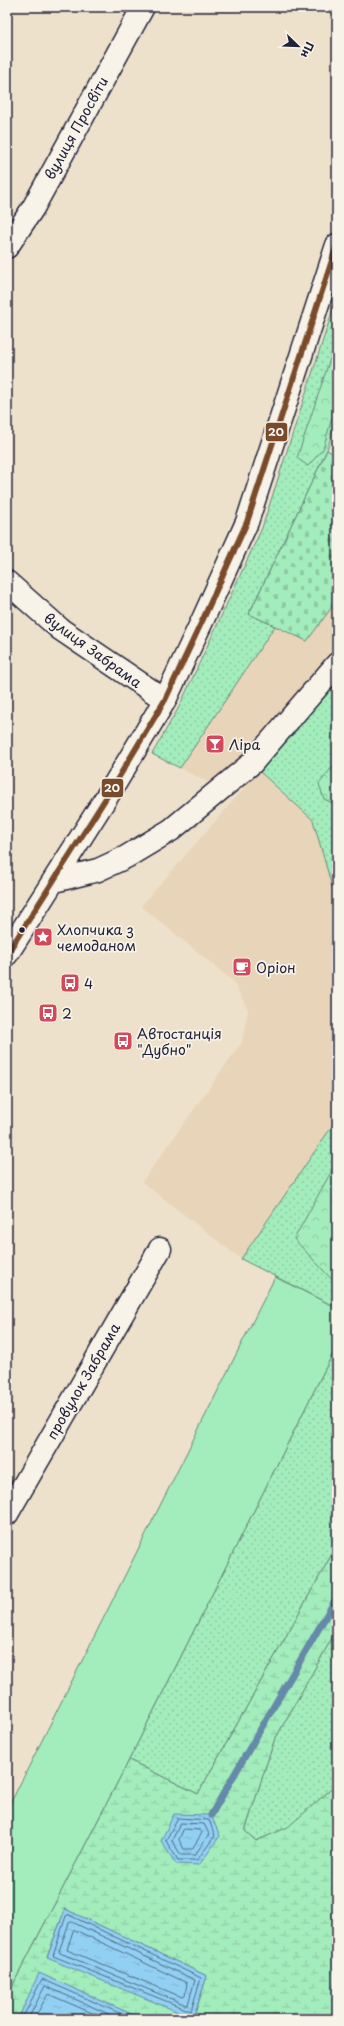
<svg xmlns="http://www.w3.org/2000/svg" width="344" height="2026" viewBox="0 0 344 2026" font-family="'Playpen Sans',sans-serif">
	<defs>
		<pattern id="grass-dots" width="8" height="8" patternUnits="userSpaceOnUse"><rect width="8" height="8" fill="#a3ecbb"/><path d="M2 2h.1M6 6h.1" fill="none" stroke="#8ccaa2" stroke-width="1.8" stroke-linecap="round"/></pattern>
		<pattern id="forest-crowns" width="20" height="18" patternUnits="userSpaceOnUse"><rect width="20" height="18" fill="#a3ecbb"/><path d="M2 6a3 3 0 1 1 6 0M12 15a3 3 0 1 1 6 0" fill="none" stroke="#8ccaa2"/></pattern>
		<pattern id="wetland-marsh" width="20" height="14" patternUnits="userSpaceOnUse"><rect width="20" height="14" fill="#a3ecbb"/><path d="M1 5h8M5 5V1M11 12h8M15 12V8" fill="none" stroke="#8ccaa2"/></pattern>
		<pattern id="cemetery-stones" width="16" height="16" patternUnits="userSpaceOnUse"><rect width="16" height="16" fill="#a3ecbb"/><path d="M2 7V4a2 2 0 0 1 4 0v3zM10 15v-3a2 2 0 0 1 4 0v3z" fill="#8ccaa2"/></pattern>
		<pattern id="water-ripples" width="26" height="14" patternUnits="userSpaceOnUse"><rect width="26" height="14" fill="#92d0f3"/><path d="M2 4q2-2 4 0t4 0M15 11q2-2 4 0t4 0" fill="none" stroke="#7eb2d1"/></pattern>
	</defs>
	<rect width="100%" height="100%" fill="#eee1cc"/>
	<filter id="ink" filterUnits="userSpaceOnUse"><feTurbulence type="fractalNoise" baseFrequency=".025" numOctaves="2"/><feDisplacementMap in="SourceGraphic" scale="8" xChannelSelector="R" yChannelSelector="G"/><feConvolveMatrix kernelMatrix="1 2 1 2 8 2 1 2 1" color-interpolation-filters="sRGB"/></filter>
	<g filter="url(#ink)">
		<!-- built -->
		<path fill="#e8d4b9" d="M337,600V648L246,756L211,784L180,768L275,626L307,641Z
			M259,771L313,820L337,904V1119L241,1259L142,1182L242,1042L248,1010L233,981L141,906Z"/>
		<!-- grass -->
		<path fill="url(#grass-dots)" stroke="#62877b" d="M337,297V417L327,450L249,614L275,626L180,768L152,754L179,707L262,528Z
			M337,680V904L313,820L259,771Z
			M337,1119V1308L241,1259Z
			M337,1345V1545L198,1794L129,1760Z
			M337,1629V1784L289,1827L256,1841L245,1831L274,1741Z"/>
		<!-- forest -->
		<path fill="url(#forest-crowns)" stroke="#62877b" d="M337,338V400L323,449L308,466L297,458Z
			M337,761V805L324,799L319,784Z
			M337,1161V1285L294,1239Z"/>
		<!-- wetland -->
		<path fill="url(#wetland-marsh)" stroke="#62877b" fill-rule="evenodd" d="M337,1545V1629L274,1741L245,1831L256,1841L288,1827L337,1784V2019H136L138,2017L40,1974L18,2019H7V1996L129,1760L198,1794ZM65,1909L207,1976L194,2017L47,1957Z"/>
		<!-- cemetery -->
		<path fill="url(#cemetery-stones)" stroke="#62877b" d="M327,450L337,456V600L307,641L249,614Z"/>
		<!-- garden -->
		<path fill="#a3ecbb" stroke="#62877b" d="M275,1277L337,1308V1345L129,1760L7,1996V1810Z"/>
		<!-- water -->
		<path fill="url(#water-ripples)" stroke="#658aa9" d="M174,1814L211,1815L220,1836L199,1865L176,1864L161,1841Z
			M65,1909L207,1976L193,2018L47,1958Z
			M39,1973L138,2017L136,2019H18Z"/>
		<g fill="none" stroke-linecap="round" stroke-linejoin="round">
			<!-- shore -->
			<path stroke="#4f6885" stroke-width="1" d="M178,1818L209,1820L215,1836L197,1860H178L166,1841Z
				M181,1823L204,1824L209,1834L195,1855H181L172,1841Z
				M184,1829L200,1830L202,1833L192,1849H184L179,1840Z
				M69,1915L201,1978L191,2011L53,1956L66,1916Z
				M72,1922L195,1980L188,2004L186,2005L60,1953L59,1951L69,1923Z
				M75,1930L187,1983L185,1996L182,1997L67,1950L73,1931Z
				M22,2019L42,1979L133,2019
				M28,2019L45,1986L120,2019
				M34,2019L48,1994L106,2019"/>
			<!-- stream -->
			<path stroke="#658aa9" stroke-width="7" d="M211,1815L337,1597"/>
			<!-- minor casing -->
			<g stroke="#22223b" stroke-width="25">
				<path id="minor" d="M7,247L33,208L143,7
					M7,582L60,629L165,700
					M7,1514L160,1249"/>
			</g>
			<!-- major casing -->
			<g stroke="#22223b" stroke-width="25">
				<path id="major" d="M54,881L98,870L126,857L171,830L252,763L337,664
					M7,954L111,790L165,700L204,617L247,522L337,245"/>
			</g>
			<!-- minor -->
			<use href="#minor" stroke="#f7f3e8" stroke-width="22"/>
			<!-- major -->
			<use href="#major" stroke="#f7f3e8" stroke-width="22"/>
			<!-- bus-1 casing -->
			<g stroke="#f7f3e8" stroke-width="9">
				<path id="bus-1" d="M7,954L111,790L165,700L204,617L247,522L337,245"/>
			</g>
			<!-- bus-1 -->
			<use href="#bus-1" stroke="#7a4b2a" stroke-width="6"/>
		</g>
	</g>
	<!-- icons -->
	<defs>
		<g id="bar-square" transform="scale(1)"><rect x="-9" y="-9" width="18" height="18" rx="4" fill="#d1495b" stroke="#f7f3e8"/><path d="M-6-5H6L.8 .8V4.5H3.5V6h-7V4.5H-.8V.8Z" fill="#fff"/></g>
		<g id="sight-square" transform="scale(1)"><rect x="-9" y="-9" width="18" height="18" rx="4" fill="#d1495b" stroke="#f7f3e8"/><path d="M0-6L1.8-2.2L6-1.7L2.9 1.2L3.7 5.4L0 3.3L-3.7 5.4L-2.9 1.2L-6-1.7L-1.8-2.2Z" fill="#fff"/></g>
		<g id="cafe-square" transform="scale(1)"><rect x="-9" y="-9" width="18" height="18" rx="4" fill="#d1495b" stroke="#f7f3e8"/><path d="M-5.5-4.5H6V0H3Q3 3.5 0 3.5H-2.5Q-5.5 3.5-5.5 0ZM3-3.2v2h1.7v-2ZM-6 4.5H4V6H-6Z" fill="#fff"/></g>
		<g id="bus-square" transform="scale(1)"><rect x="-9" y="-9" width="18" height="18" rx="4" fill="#d1495b" stroke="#f7f3e8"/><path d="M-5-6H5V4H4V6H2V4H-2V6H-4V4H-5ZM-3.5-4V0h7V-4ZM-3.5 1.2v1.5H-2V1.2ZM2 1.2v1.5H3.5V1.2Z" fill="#fff"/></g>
	</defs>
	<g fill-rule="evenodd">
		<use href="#bar-square" x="215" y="744"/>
		<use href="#sight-square" x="43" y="937"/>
		<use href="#cafe-square" x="242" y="967"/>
		<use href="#bus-square" x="70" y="983"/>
		<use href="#bus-square" x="48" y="1013"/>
		<use href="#bus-square" x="123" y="1041"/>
	</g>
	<!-- markers -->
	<circle fill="#22223b" stroke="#f7f3e8" stroke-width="1.5" cx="22" cy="930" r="3.5"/>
	<g text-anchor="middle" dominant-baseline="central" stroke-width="3.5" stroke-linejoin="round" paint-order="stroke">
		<!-- street labels -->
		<g font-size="14" fill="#22223b" stroke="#f7f3e8">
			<text transform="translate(76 128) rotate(-61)">вулиця Просвіти</text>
			<text transform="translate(93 650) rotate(36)">вулиця Забрама</text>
			<text transform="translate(83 1381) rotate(-60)">провулок Забрама</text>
		</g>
		<!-- poi labels -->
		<g font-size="14" fill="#22223b" stroke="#f7f3e8" text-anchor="start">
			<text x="229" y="744">Ліра</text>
			<text x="57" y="929">Хлопчика з<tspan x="57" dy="16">чемоданом</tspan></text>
			<text x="256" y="967">Оріон</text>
			<text x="84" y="983">4</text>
			<text x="62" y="1013">2</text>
			<text x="137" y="1033">Автостанція<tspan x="137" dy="16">"Дубно"</tspan></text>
		</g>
	</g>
	<g stroke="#f7f3e8" stroke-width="1.5">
		<rect x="265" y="422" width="23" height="20" rx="4" fill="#7a4b2a"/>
		<rect x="101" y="778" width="23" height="20" rx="4" fill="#7a4b2a"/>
	</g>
	<g font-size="11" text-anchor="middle" font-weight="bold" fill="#fff">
		<text x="276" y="436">20</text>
		<text x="112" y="792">20</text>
	</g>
	<!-- margin -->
	<rect width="344" height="2026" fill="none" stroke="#f7f3e8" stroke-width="24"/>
	<rect x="12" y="12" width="320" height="2002" fill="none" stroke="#22223b" stroke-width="1.5" filter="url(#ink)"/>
	<!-- north arrow -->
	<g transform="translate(298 46) rotate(113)" stroke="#f7f3e8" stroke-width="3" paint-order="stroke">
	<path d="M0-3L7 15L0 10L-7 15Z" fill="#22223b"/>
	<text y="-6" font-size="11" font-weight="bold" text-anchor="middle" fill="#22223b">Пн</text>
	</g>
</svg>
